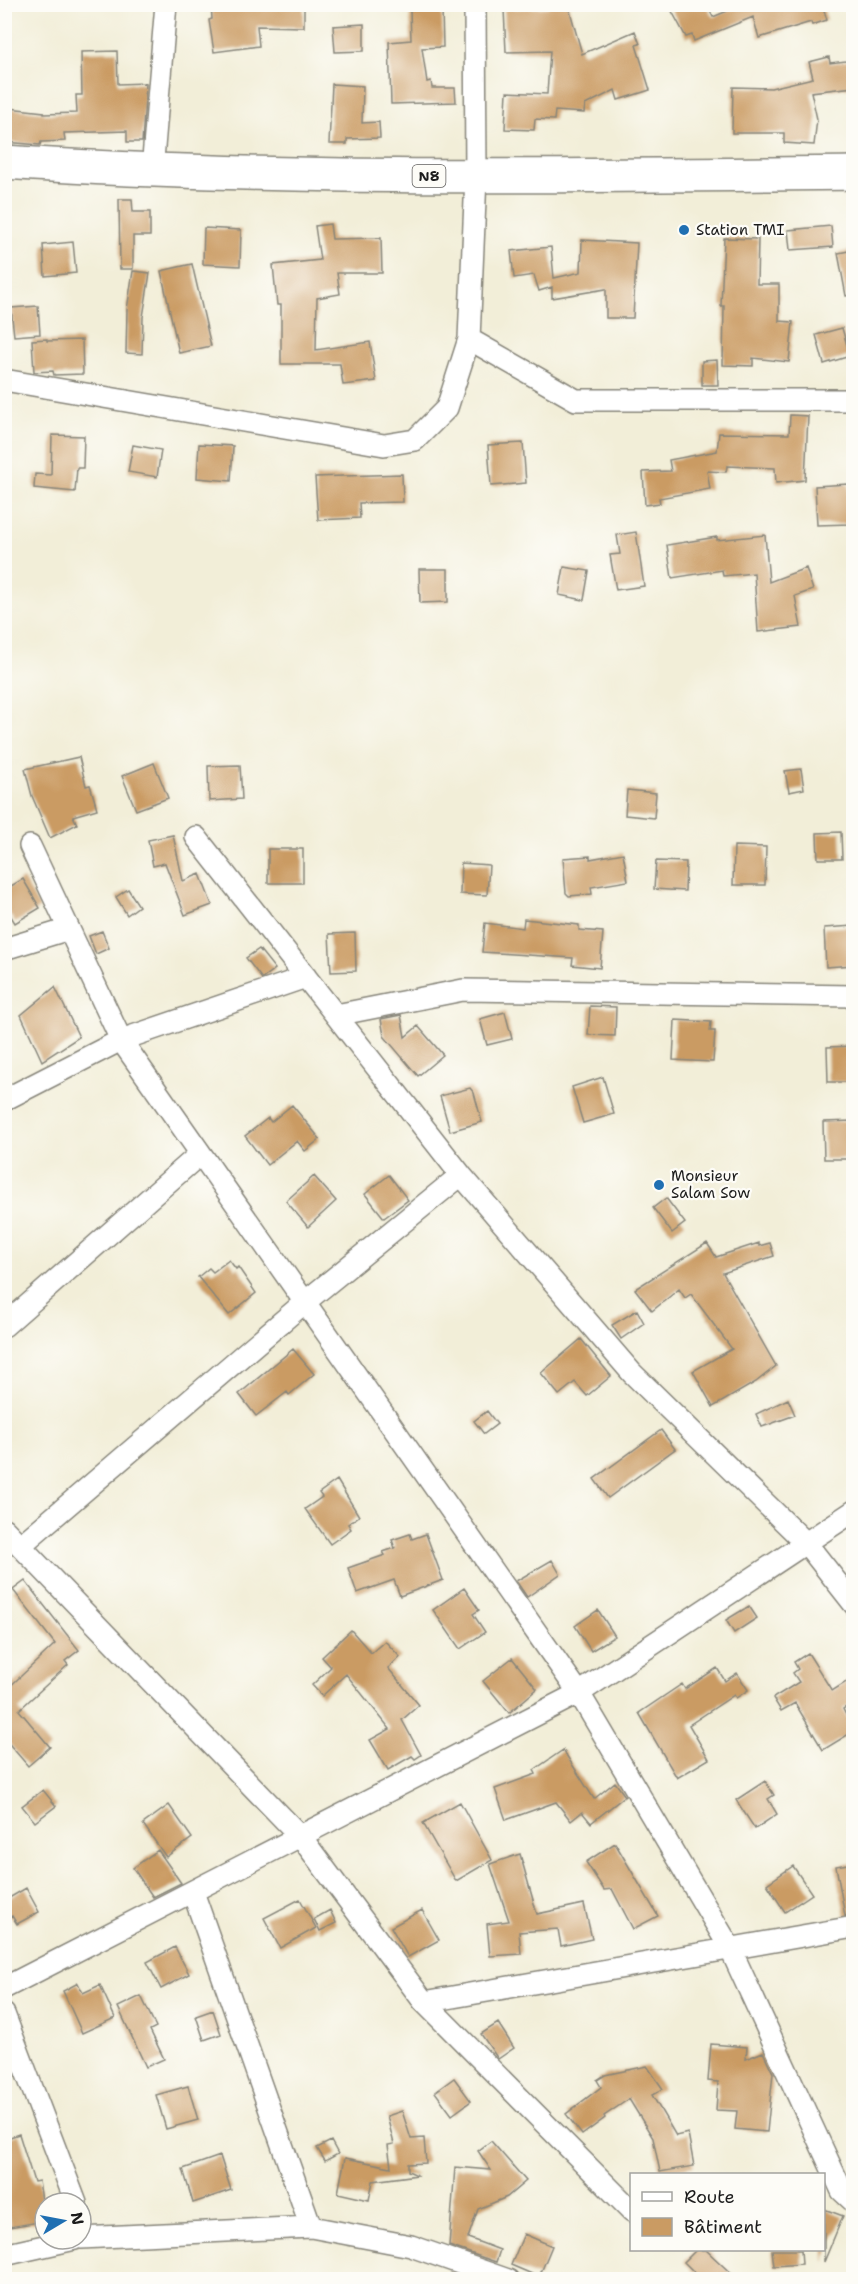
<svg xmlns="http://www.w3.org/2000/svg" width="858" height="2284" viewBox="0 0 858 2284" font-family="'Shantell Sans',sans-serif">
	<rect width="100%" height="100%" fill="#fdfcf7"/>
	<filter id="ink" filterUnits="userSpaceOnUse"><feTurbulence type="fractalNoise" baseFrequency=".0167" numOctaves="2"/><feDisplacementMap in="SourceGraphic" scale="12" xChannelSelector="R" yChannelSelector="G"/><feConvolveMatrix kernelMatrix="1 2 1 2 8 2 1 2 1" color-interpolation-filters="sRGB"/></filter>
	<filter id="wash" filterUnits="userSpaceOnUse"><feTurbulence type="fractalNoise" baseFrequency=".008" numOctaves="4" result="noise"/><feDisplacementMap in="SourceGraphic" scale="24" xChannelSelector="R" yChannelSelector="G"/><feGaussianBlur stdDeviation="1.35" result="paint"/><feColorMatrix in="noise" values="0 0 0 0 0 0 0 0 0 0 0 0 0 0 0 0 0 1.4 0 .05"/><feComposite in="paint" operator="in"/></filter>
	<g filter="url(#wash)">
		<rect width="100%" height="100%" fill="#f2eed8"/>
		<g id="blocks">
			<!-- building -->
			<path fill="#ca9b63" d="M211,4H304V27L257,26L259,46L214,52L209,20L212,19Z
				M548,4H568L582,54L635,31L640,44L636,45L650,90L618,100L615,90L585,105L584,113L555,111L554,120L535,119L534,130L505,129L507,92L547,94L550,51L506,52L504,9L549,7Z
				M668,4H706L713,17L744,4H822L827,20L812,25L811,22L759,38L753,17L694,41L692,35L686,37Z
				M442,9L443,47L422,48L427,82L431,81L432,88H455L456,102L391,104L389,42L411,40L410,10Z
				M364,24V51L335,52L333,26Z
				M117,51L118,84L146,83L142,142H127V131L64,133L65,141L41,142L40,145L5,142L9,108L44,112V114L77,113L76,95H82L81,52Z
				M829,57L830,63L854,60V87L811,92L817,119L814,145L784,143V133H732L733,87L771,88L813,78L809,62Z
				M332,84L363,86L362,123L379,122L380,138L347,139V144H329Z
				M119,199H132L133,212H150V236H133V269H120Z
				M330,224L332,239L381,238L382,273H337L340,294L317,298L316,350L370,342L376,381L343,385L340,364H281V305H277L273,265L320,260L315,226Z
				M831,226L833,247L790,250L788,230Z
				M204,228L241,230L240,266L203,264Z
				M724,238L758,239L757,284H779V321L793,322L789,362L753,358V366L723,365L724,306H721Z
				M582,240L637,243L633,318H606V289L552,298V287L539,291L534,275L514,278L511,251L551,247L554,278L581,272Z
				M73,242L76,273L45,276L43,245Z
				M854,250V295L846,296L838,253Z
				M192,264L211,346L179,353L161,271Z
				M133,271L150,273L143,317L142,354L126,353L127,310Z
				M38,306L40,334L14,336L11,308Z
				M842,328L850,356L824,364L816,335Z
				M47,339V341L82,340L83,374L54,375L53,371L34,372L32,340Z
				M717,360L718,385H702V361Z
				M790,415L808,416L805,480L776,483L775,468L727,466L726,472L707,471L710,489L659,498L660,503L645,505L643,472L671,471L669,460L717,451L719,433L789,434Z
				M52,435L84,436L83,468H77L75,492L34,488L35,474L51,475Z
				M523,443L526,483L491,486L488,445Z
				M199,444L233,446L231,481L197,478Z
				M133,445L161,450L157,477L128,472Z
				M402,474L403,502L359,503L360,518L318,520L315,477Z
				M849,484L850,524L817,525L815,486Z
				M636,532L644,586L616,590L610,555L620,554L617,535Z
				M765,535L769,582L806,568L813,590L795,596L801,627L758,632L754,573L723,576L722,570L672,578L667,545L717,537V540Z
				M564,567L589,571L584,600L559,595Z
				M419,569H448V602L420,603Z
				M79,757L86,786L90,785L97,809L73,816L77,824L50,838L32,796L25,769Z
				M154,763L168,798L136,810L122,776Z
				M240,765L242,799L209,801L208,766Z
				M801,769L804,789L789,792L785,771Z
				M627,790L656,793L654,818L625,815Z
				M841,832L842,859H818L817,833Z
				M173,835L183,881L200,874L212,905L185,915L165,863L153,866L148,840Z
				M734,846L766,847L765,885H733Z
				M268,849H303V883H268Z
				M623,853L628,881L591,887L592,894L569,896L566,893L563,858L590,856V859Z
				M656,861L686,862L685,891L654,889Z
				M461,863L489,865L487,895L460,894Z
				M23,879L40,908L15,923L4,905V890Z
				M128,889L139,906L127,915L116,897Z
				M524,919L579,925V930L603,932L600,968L572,965L573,958L482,952L485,923L523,928Z
				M854,926V965L826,967L824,928Z
				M102,931L109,948L96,954L89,936Z
				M355,933L356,971L331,972L329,934Z
				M259,949L275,969L262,979L246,958Z
				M55,987L79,1037L42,1061L21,1015Z
				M590,1006L616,1007L615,1036L588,1035Z
				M505,1012L512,1039L487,1045L480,1019Z
				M401,1015L405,1037L418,1026L443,1055L418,1076L384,1036L381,1019Z
				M675,1020L711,1022L710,1031H715L713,1062L673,1060Z
				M854,1046V1082H828L827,1047Z
				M603,1077L614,1114L583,1123L572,1087Z
				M470,1088L474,1093L482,1122L450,1131L440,1096Z
				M292,1105L320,1139L305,1151L297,1141L267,1165L245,1136L268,1118L271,1122Z
				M854,1121V1159H824L823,1122Z
				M389,1175L408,1200L384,1218L365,1194Z
				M314,1176L336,1201L308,1227L286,1201Z
				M666,1198L685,1223L672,1233L653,1208Z
				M707,1243L716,1257L759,1243V1246L770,1243L774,1256L723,1273L776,1366L756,1382L713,1407L693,1371L732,1349L691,1294L685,1298L679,1289L652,1311L635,1289Z
				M229,1260L236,1269L238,1267L256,1293L229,1315L198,1277L209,1268L213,1272Z
				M637,1310L644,1323L621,1339L612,1325Z
				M581,1339L611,1376L587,1396L575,1382L559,1395L541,1373Z
				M293,1349L314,1374L289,1395L287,1392L256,1416L239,1394Z
				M788,1399L795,1415L762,1427L756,1414Z
				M487,1411L497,1424L484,1434L474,1421Z
				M661,1430L675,1449L608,1498L594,1479Z
				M337,1480L359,1516L348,1524L351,1529L330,1544L305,1509L322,1497L319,1493Z
				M410,1534L412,1539L426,1534L443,1580L400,1596L394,1580L357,1593L348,1568L385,1555L383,1552L395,1548L392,1540Z
				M552,1560L560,1574L527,1597L516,1581Z
				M25,1581L79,1650L65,1661L68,1665L19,1710L50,1747L28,1766L4,1738V1692L55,1644L13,1590Z
				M464,1588L479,1610L473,1614L485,1632L460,1649L433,1610Z
				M749,1606L757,1618L734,1633L726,1620Z
				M598,1610L615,1636L591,1651L575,1626Z
				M351,1630L371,1653L385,1641L400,1657L388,1668L419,1705L402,1720L421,1755L415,1759L412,1756L388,1770L370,1740L390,1729L346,1674L322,1696L312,1685L331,1667L322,1657Z
				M808,1653L832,1691L854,1677V1702L843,1709L854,1731L823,1750L795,1703L781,1711L773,1698L799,1682L793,1673L798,1669L794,1662Z
				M512,1658L537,1689L509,1713L483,1681Z
				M717,1668L725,1681L737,1673L748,1690L736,1698L734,1695L689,1725L709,1759L677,1778L639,1713L682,1684L685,1689Z
				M563,1750L594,1799L615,1782L625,1796L591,1823L582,1812L571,1821L556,1802L506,1820L495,1789L536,1774L534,1770Z
				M765,1781L774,1795L768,1799L777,1814L755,1829L736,1800Z
				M43,1790L56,1806L35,1822L22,1806Z
				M460,1802L492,1860L456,1881L423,1823Z
				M169,1805L192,1838L166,1857L143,1824Z
				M615,1843L658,1916L633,1929L612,1889L604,1890L586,1862Z
				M158,1850L181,1883L153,1897L133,1868Z
				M520,1854L537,1914L584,1904L592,1939L561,1946L558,1929L519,1932L521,1954L490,1956L487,1924L509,1921L490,1864Z
				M854,1863V1915L845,1916L836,1866Z
				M793,1866L812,1894L785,1912L767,1884Z
				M26,1888L39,1912L17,1924L12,1916L4,1920V1901Z
				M300,1899L316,1928L280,1948L264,1918Z
				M330,1910L336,1923L320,1931L314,1919Z
				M422,1910L439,1940L408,1957L391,1927Z
				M175,1947L189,1974L161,1989L147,1962Z
				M78,1983L83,1993L100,1985L115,2018L82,2033L63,1991Z
				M141,1996L156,2027L150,2030L164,2059L146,2067L118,2007Z
				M213,2010L221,2034L204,2040L196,2016Z
				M498,2023L514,2048L498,2059L481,2034Z
				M711,2044L747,2047L746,2059L763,2052L773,2073L767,2132L735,2129L737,2111L716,2110L718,2082L708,2081Z
				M647,2066L663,2089L652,2095L676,2136L688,2133L694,2166L660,2172L653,2138L629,2099L604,2116L605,2118L582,2135L566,2114L601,2087L597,2080L605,2075Z
				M454,2078L471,2101L452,2115L435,2092Z
				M188,2086L198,2120L166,2129L156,2095Z
				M402,2111L411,2139L424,2138L426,2163L408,2164V2171L417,2175L373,2181L369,2200L338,2193L345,2158L391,2167L388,2145L394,2144L387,2116Z
				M19,2134L34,2182L39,2181L45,2221L10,2227L4,2195V2139Z
				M331,2141L338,2154L325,2161L317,2148Z
				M491,2141L526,2181L507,2197L478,2209L468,2238L500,2250L496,2262L449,2246L455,2167L491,2170L478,2151Z
				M220,2156L231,2190L193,2203L183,2169Z
				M824,2209L843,2216L824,2262Z
				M524,2234L552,2246L539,2277L511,2265Z
				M696,2250H706L738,2280H702L684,2262Z
				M772,2250H801L802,2264L774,2266Z"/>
		</g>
	</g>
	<g filter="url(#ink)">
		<use href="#blocks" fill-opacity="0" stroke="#87857a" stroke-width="1.5"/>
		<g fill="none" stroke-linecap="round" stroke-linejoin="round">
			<!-- minor casing -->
			<g stroke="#87857a" stroke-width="24">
				<path id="minor" d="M152,171L166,4
					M469,339L576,400H854
					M4,380L384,445L415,440L447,408L469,339L476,177L475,4
					M196,837L461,1175L632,1373L806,1543L854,1604
					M30,846L121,1040L579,1693L730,1948L842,2191L854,2202
					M4,949L69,929
					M336,1015L463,990L854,996
					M4,1100L121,1040L306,977
					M4,1326L200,1154
					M4,1529L301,1837L424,2002L632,2211
					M21,1545L305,1302L461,1175
					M193,1892L311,2227
					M4,1988L579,1693L854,1511
					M424,2002L854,1927
					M4,2014L76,2203
					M81,2238L311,2227L411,2246L508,2280
					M4,2255L75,2239"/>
			</g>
			<!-- primary casing -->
			<g stroke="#87857a" stroke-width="36">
				<path id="primary" d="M4,162C287,181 570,176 854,173"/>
			</g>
			<!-- minor -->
			<use href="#minor" stroke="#fff" stroke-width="21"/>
			<!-- primary -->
			<use href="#primary" stroke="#fff" stroke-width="33"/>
		</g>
	</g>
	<!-- markers -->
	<g fill="#1f6fb2" stroke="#fdfcf7" stroke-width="2">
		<circle cx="684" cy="230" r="6"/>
		<circle cx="659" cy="1185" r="6"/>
	</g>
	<g text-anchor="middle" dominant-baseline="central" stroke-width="4.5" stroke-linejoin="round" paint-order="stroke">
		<!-- shield labels -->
		<rect fill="#fdfcf7" stroke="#605f5e" stroke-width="1.5" x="412.5" y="165" width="33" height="22" rx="4.5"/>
		<g font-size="14" font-weight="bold" fill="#1c1c1c">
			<text x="429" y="176">N8</text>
		</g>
		<!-- poi labels -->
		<g font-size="15" fill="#1c1c1c" stroke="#fdfcf7" text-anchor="start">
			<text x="696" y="230">Station TMI</text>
			<text x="671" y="1176">Monsieur<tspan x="671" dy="17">Salam Sow</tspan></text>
		</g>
	</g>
	<!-- margin -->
	<rect width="858" height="2284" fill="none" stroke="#fdfcf7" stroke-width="24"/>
	<!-- legend -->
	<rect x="630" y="2173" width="195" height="78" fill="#fdfcf7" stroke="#a3a29f" stroke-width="1.5"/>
	<rect x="642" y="2192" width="30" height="9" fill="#ffffff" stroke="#a3a29f" stroke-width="1.5"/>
	<text x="684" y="2203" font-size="18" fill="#1c1c1c">Route</text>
	<rect x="642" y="2218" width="30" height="18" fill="#ca9b63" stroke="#a3a29f" stroke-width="1.5"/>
	<text x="684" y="2233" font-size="18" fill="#1c1c1c">Bâtiment</text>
	<!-- north arrow -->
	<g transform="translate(63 2221) rotate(80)"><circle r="28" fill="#fdfcf7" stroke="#a3a29f" stroke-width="1.5"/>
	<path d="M0-4.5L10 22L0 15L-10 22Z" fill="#1f6fb2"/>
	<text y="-9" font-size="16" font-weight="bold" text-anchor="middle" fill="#1c1c1c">N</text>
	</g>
</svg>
